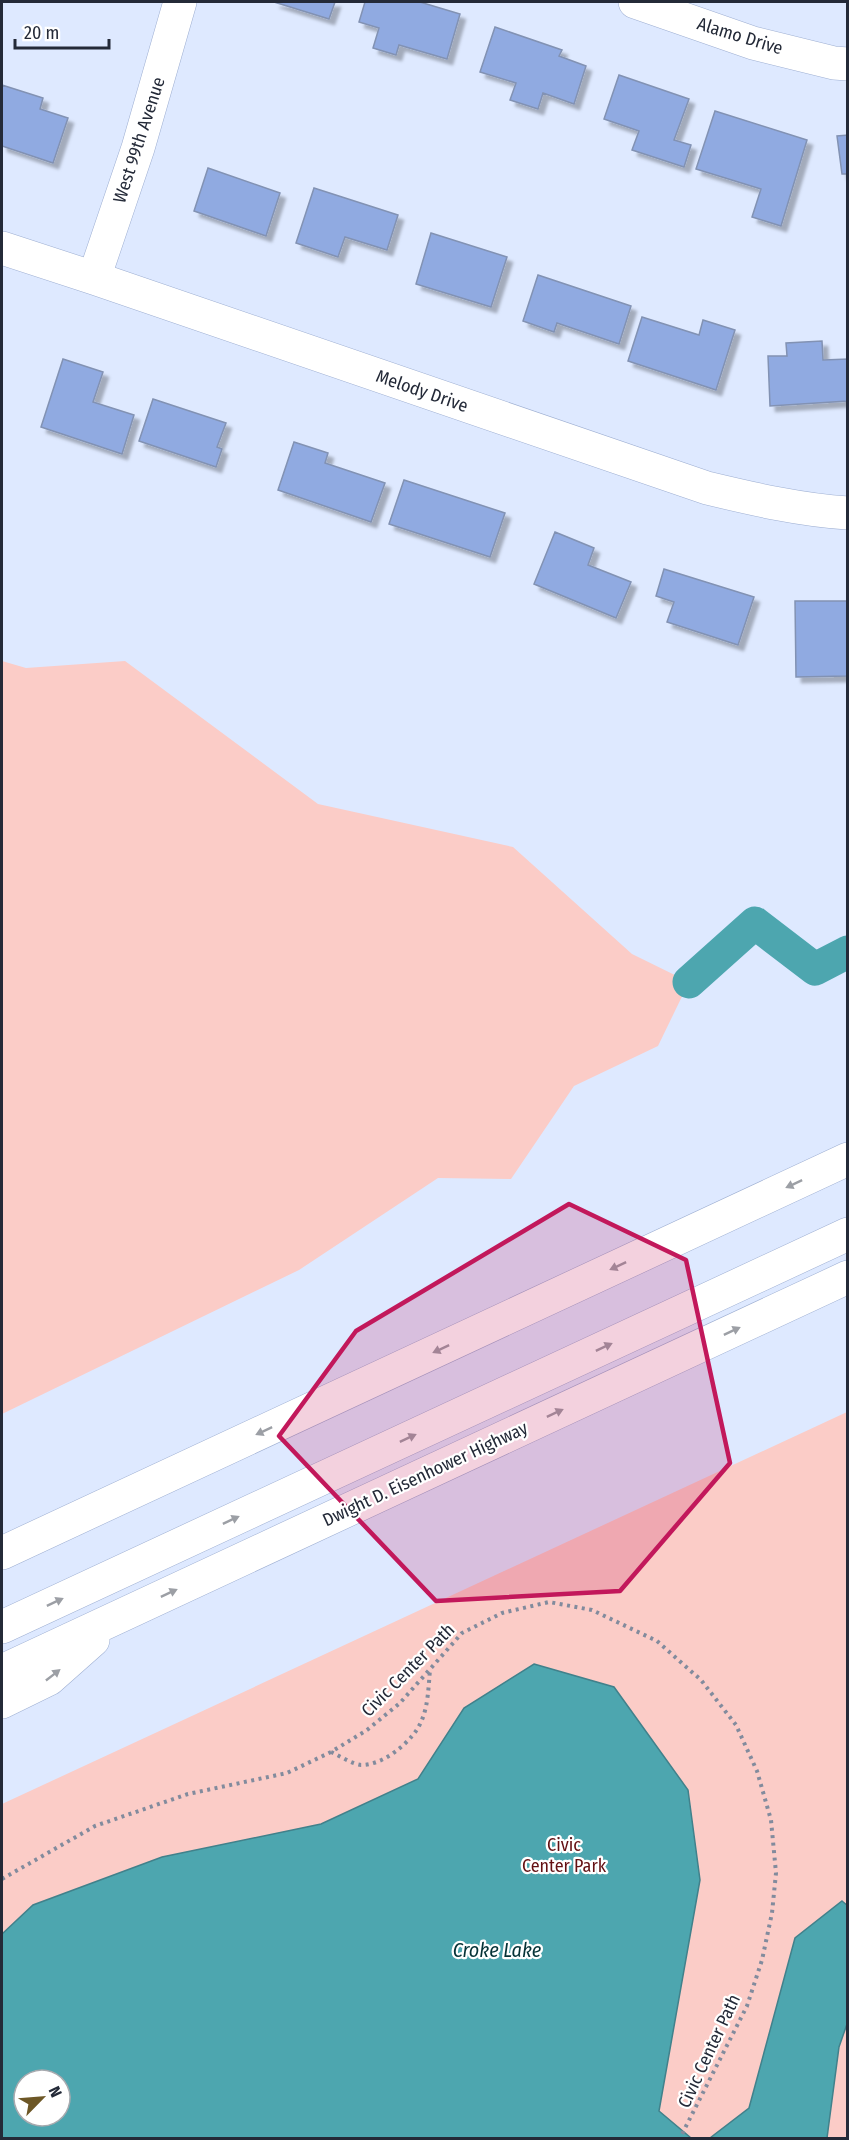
<svg xmlns="http://www.w3.org/2000/svg" width="849" height="2140" viewBox="0 0 849 2140" font-family="'Fira Sans Condensed',sans-serif">
	<defs>
		<filter id="shadow"><feDropShadow dx="5.5" dy="5.5" stdDeviation="1.5" flood-color="#0004"/></filter>
	</defs>
	<rect width="100%" height="100%" fill="#dee9ff"/>
	<!-- green -->
	<path fill="#fbccc7" fill-rule="evenodd" d="M2,661L26,668L125,661L318,804L513,847L632,954L689,982L658,1046L574,1086L511,1179L438,1178L299,1270L2,1414Z
		M847,1412V2138H2V1804ZM24,2080H60V2116H24Z"/>
	<!-- water -->
	<path fill="#4da6af" stroke="#41818b" stroke-width="1.5" fill-rule="evenodd" d="M534,1664L614,1687L688,1790L700,1880L659,2111L691,2138H2V1934L33,1905L162,1857L321,1824L418,1779L464,1708ZM24,2080H60V2116H24Z
		M842,1901L848,1906L847,2024L839,2047L827,2138H710L749,2108L795,1938Z"/>
	<g fill="none" stroke-linecap="round" stroke-linejoin="round">
		<!-- canal -->
		<path stroke="#4da6af" stroke-width="33" d="M689,982L755,923L815,969L848,952"/>
	</g>
	<!-- building -->
	<path fill="#90aae1" stroke="#8292b3" stroke-width="1.5" filter="url(#shadow)" d="M274,2H335L329,19Z
		M365,2H420L460,14L447,59L399,45L396,55L373,48L379,28L359,22Z
		M495,27L562,50L559,56L586,66L574,104L543,93L538,109L510,100L516,83L480,72Z
		M619,75L689,99L674,140L691,145L684,167L632,150L639,131L604,119Z
		M2,85L43,98L40,109L68,118L53,163L2,146Z
		M715,111L807,140L781,226L752,217L761,189L696,169Z
		M848,135V174H842L837,136Z
		M208,168L280,193L266,236L194,211Z
		M314,188L398,215L387,250L345,237L338,257L296,243Z
		M431,233L507,257L491,307L416,284Z
		M538,275L631,306L619,344L557,323L554,332L523,321Z
		M642,317L699,335L703,320L735,330L716,390L628,361Z
		M822,341L823,360L848,359V401L770,406L768,356H787L786,343Z
		M63,359L103,372L93,402L134,415L122,454L41,427Z
		M153,399L226,423L217,447L222,449L216,467L139,441Z
		M294,442L328,453L325,463L385,483L371,522L278,490Z
		M404,480L505,513L490,557L389,524Z
		M555,532L594,548L588,565L631,582L616,618L534,584Z
		M664,569L754,597L738,645L667,622L674,602L656,596Z
		M795,601H848V676L796,677Z"/>
	<g fill="none" stroke-linecap="round" stroke-linejoin="round">
		<!-- minor casing -->
		<g stroke="#9eafd2" stroke-width="34">
			<path id="minor" d="M635,2L753,43L834,63L848,64
				M2,248L94,278L707,488C753,499 800,510 848,513
				M94,278L138,148L180,2"/>
		</g>
		<!-- highway casing -->
		<g stroke="#9eafd2" stroke-width="34">
			<path id="highway" d="M2,1553L848,1159
				M2,1627L848,1234
				M2,1671L848,1277
				M2,1702L49,1679L93,1640"/>
		</g>
		<!-- path -->
		<path stroke="#828b9d" stroke-width="4" stroke-dasharray="3 4.5" stroke-linecap="butt" d="M331,1752C340,1756 352,1764 361,1765C372,1765 383,1760 392,1754C427,1729 427,1709 430,1669
			M2,1879L95,1826L188,1794L287,1773L331,1752L367,1730L400,1703L462,1633L502,1613L549,1602L592,1610L657,1641L701,1680L736,1725L757,1771L771,1820L776,1873L772,1913L762,1960L747,2006L680,2138"/>
		<!-- minor -->
		<use href="#minor" stroke="#fff" stroke-width="33"/>
		<!-- highway -->
		<use href="#highway" stroke="#fff" stroke-width="33"/>
	</g>
	<!-- one-way arrows -->
	<defs><path id="oneway-solid" d="M-6-.8H1V-3.2L6.5 0L1 3.2V.8H-6Z" transform="scale(1.5)"/></defs>
	<g fill="#9c9fa5">
		<use href="#oneway-solid" transform="translate(794 1184) rotate(155)"/>
		<use href="#oneway-solid" transform="translate(618 1266) rotate(155)"/>
		<use href="#oneway-solid" transform="translate(732 1331) rotate(-25)"/>
		<use href="#oneway-solid" transform="translate(604 1347) rotate(-25)"/>
		<use href="#oneway-solid" transform="translate(441 1349) rotate(155)"/>
		<use href="#oneway-solid" transform="translate(555 1413) rotate(-25)"/>
		<use href="#oneway-solid" transform="translate(264 1431) rotate(155)"/>
		<use href="#oneway-solid" transform="translate(408 1438) rotate(-25)"/>
		<use href="#oneway-solid" transform="translate(231 1520) rotate(-25)"/>
		<use href="#oneway-solid" transform="translate(169 1593) rotate(-25)"/>
		<use href="#oneway-solid" transform="translate(55 1602) rotate(-25)"/>
		<use href="#oneway-solid" transform="translate(53 1675) rotate(-38)"/>
	</g>
	<!-- marked area -->
	<path fill="#c2185b" fill-opacity="0.2" stroke="#c2185b" stroke-width="4.5" stroke-linejoin="round" d="M569,1204L686,1260L730,1463L620,1591L436,1601L279,1436L356,1331Z"/>
	<g text-anchor="middle" dominant-baseline="central" stroke-width="4.5" stroke-linejoin="round" paint-order="stroke">
		<!-- street labels -->
		<g font-size="18" fill="#242a38" stroke="#fff">
			<text transform="translate(740 36) rotate(17)">Alamo Drive</text>
			<text transform="translate(139 140) rotate(-72)">West 99th Avenue</text>
			<text transform="translate(422 391) rotate(19)">Melody Drive</text>
			<text transform="translate(425 1474) rotate(-25)">Dwight D. Eisenhower Highway</text>
			<text transform="translate(408 1670) rotate(-45)">Civic Center Path</text>
			<text transform="translate(709 2051) rotate(-65)">Civic Center Path</text>
		</g>
		<!-- park labels -->
		<g font-size="18" fill="#631013" stroke="#fff">
			<text x="564" y="1845">Civic<tspan x="564" dy="21">Center Park</tspan></text>
		</g>
		<!-- water labels -->
		<g font-size="20" font-style="italic" fill="#053236" stroke="#fff">
			<text x="497" y="1950">Croke Lake</text>
		</g>
	</g>
	<!-- border -->
	<rect width="849" height="2140" fill="none" stroke="#242a38" stroke-width="6"/>
	<!-- north arrow -->
	<g transform="translate(42 2098) rotate(65)"><circle r="28" fill="#ffffff" stroke="#a7aaaf" stroke-width="1.5"/>
	<path d="M0-4.5L10 22L0 15L-10 22Z" fill="#6d5726"/>
	<text y="-9" font-size="16" font-weight="bold" text-anchor="middle" fill="#242a38">N</text>
	</g>
	<!-- scale -->
	<path d="M15 39v9h94v-9" fill="none" stroke="#242a38" stroke-width="3"/>
	<text x="24" y="39" font-size="18" fill="#242a38" stroke="#ffffff" stroke-width="4.5" paint-order="stroke">20 m</text>
</svg>
